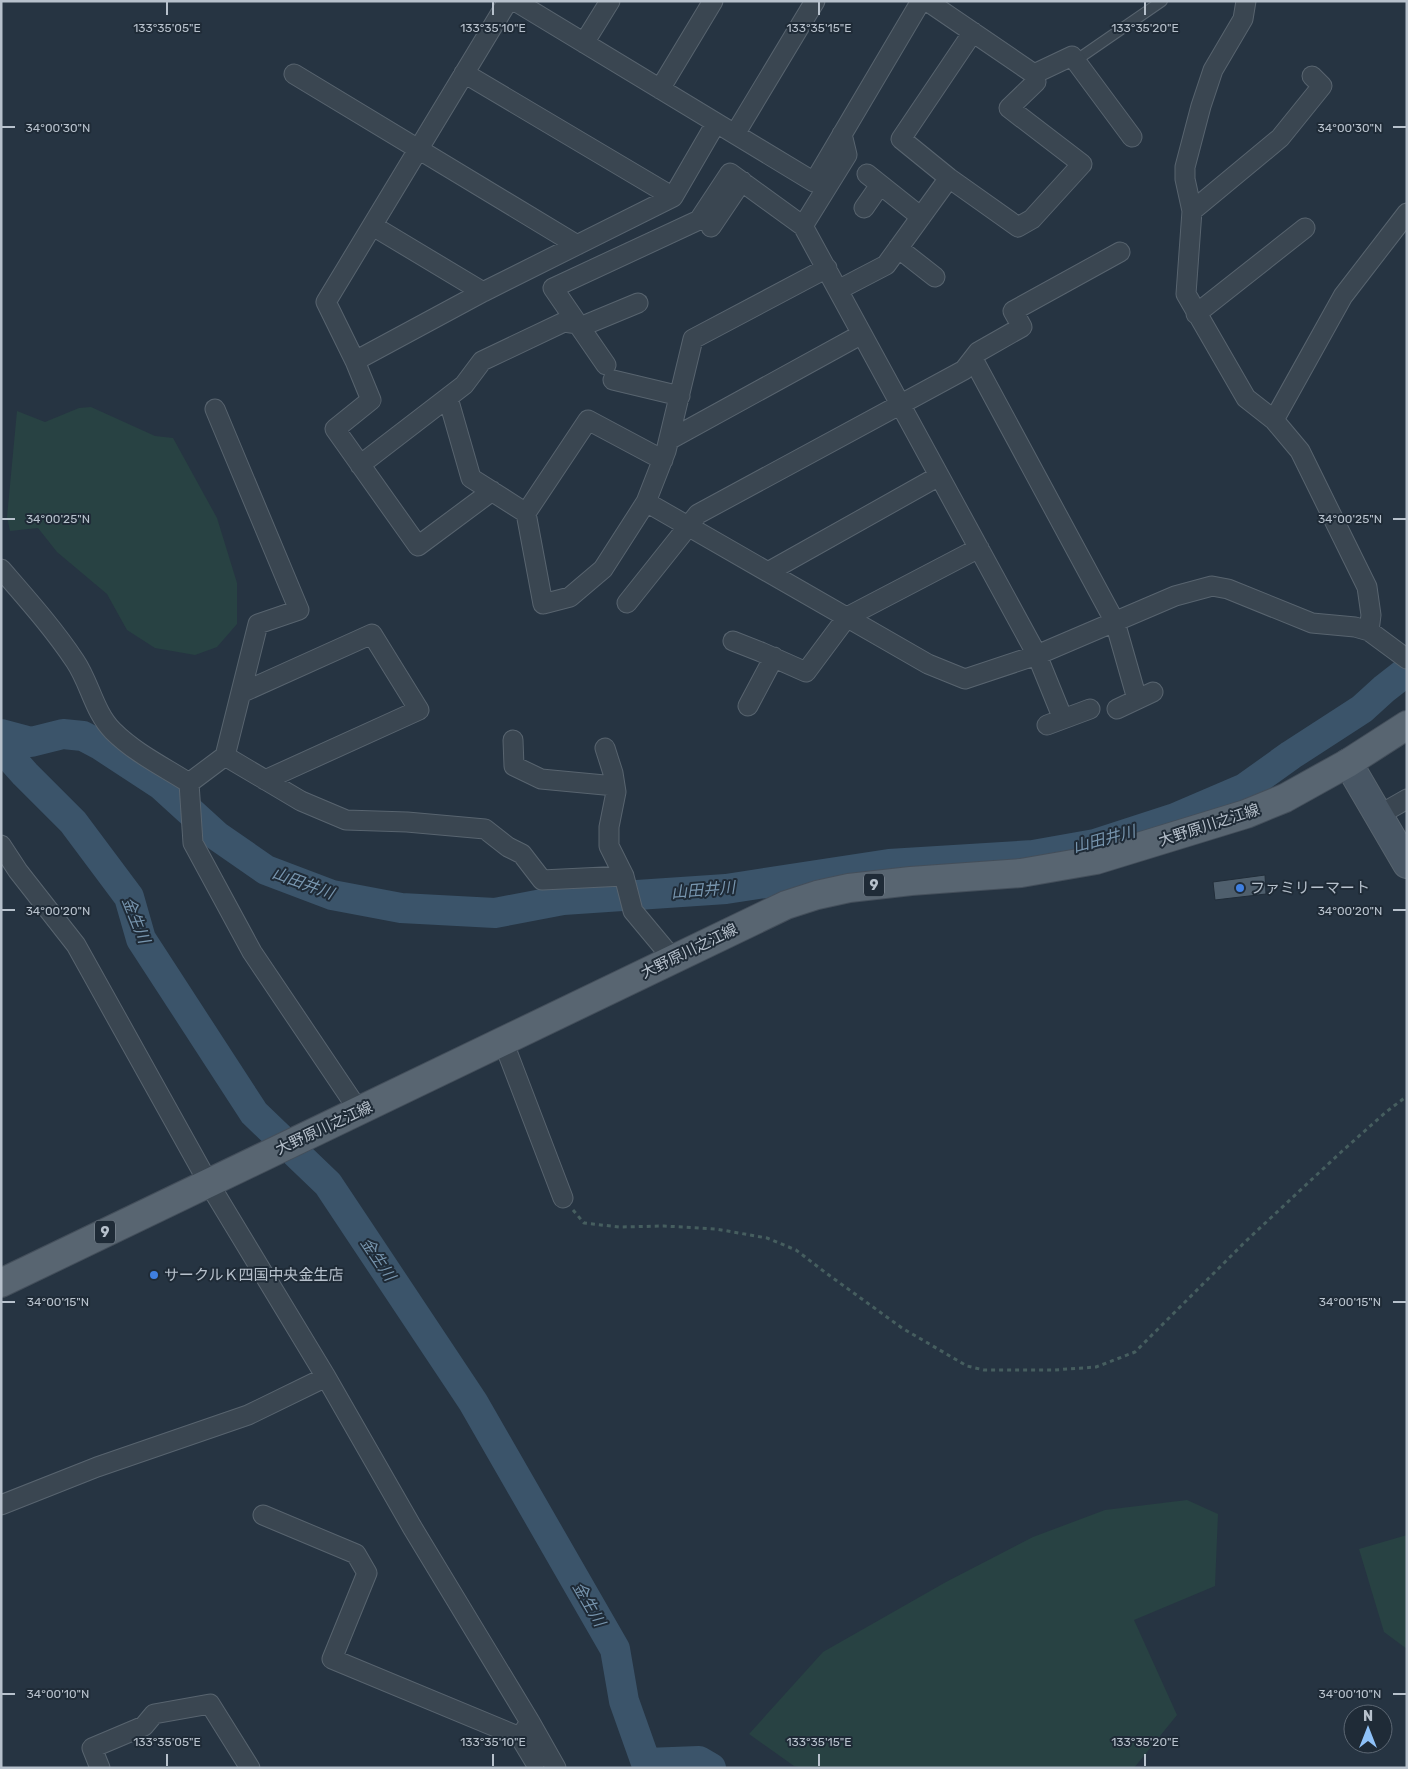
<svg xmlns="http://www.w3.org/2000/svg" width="1408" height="1769" viewBox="0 0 1408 1769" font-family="Rubik,'Noto Sans JP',sans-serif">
	<rect width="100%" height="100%" fill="#263442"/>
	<!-- green -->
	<path fill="#284243" d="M91,407L155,436L173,438L217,518L237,583V624L217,647L195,655L155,648L127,630L107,594L57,552L38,528L10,531L7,517L17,411L45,422L79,408Z
		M1187,1500L1218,1514L1215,1586L1134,1620L1177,1715L1134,1768H802L794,1766L749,1734L823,1652L946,1582L1033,1537L1105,1510Z
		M1407,1535V1649L1384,1632L1359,1549Z"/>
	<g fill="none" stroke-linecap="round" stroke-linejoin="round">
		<!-- river -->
		<path stroke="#3b546a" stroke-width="30" d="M1,734L31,742L63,734L83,736L100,745L161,785L217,836L266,870L332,895L401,908L495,913L563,900L726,889L889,864L1033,855L1095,844L1175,818L1245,788L1291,755L1362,709L1384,689L1407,671
			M1,747L25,774L73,822L129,897L141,939L254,1113L328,1184L473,1402L615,1649L624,1701L646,1763L699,1761L711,1768"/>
	</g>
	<!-- building -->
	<path fill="#4f5f6d" stroke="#212d39" d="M1265,875L1266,894L1215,900L1213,882Z"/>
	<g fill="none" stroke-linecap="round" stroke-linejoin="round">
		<!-- lane casing -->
		<g stroke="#58646f" stroke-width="12">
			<path id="lane" d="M1075,61L1162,1"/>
		</g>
		<!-- street casing -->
		<g stroke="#58646f" stroke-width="21">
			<path id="street" d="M515,1L814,182L921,1
				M927,1L1034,74L1036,82L1009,108L1082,164L1032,219L1018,227L949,178L901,139L973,32
				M1246,1L1243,19L1213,70L1201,106L1185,167V179L1192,211L1186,294L1246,398L1274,420L1300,451L1367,587L1371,615L1369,631
				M584,43L610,1
				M464,73L673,197
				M294,74L577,245
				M1034,74L1072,56L1132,137
				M660,89L713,1
				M735,134L815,1
				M842,134L847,155L803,226L1037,655L1175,596L1212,586L1228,589L1312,623L1355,627L1369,631L1407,659
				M867,174L921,217
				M864,208L880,185
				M1192,211L1280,138L1322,86L1312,76
				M373,226L483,292
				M711,227L742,181
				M898,248L935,277
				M838,290L886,265L949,178
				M1196,314L1305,228
				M973,359L1115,622L1137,699
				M355,361L483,292L673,197L716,123
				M606,365L553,288L699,220L730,173L803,226
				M613,380L680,396
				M450,405L471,478L526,513L543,604L570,597L603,569L646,502L666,451L693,339L827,268
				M1274,420L1343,296L1407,213
				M669,440L862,334
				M360,465L464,385L482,361L564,322L585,325L638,303
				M492,491L418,546L335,429L371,400L355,361L326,302L508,1
				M646,502L928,664L965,679L1037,655L1063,719
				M526,513L588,420L663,460
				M1,569C27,599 53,628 75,661C90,683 94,712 113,731C135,753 164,767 189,783
				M768,572L939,476
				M627,603L698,514L964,370L978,352L1022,327L1013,311L1120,252
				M733,641L761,652L806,672L847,617L979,548
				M241,693L372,634L419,710L265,780
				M748,706L774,657
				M1117,709L1153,692
				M1047,725L1090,709
				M513,740L514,766L541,779L615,786
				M605,748L613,773L616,792L609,827V846L624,876L633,911L673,959
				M225,756L301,801L346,820L407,822L485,829L508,847L522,854L542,880L624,876
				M189,783L225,756L258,624L299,610L215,409
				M189,783L193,843L252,952L359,1111
				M1379,815L1407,799
				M1,845L18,871L76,945L208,1182L326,1377L412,1527L530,1722L556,1768
				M503,1041L563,1198
				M1,1505L97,1467L248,1415L326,1377
				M263,1515L356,1554L367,1573L332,1659L520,1737L530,1722
				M520,1737L535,1762
				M100,1768L92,1748L144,1726L154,1714L210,1704L250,1768"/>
		</g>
		<!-- secondary casing -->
		<g stroke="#58646f" stroke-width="30">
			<path id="secondary" d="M1348,763L1407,864"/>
		</g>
		<!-- primary casing -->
		<g stroke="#444f5b" stroke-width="30">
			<path id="primary" d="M1,1283L786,905L817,895L849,888L911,881L1021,873L1096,860L1246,814L1285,798L1348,763L1407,725"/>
		</g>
		<!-- path -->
		<path stroke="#465e5f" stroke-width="3" stroke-dasharray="4 4" stroke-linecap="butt" d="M573,1210L584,1223L619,1227L664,1226L716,1229L767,1238L796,1250L826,1273L902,1328L967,1366L984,1370H1054L1096,1367L1135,1352L1245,1242L1340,1153L1386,1112L1407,1096"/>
		<!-- lane -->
		<use href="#lane" stroke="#3a4651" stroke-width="10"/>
		<!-- street -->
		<use href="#street" stroke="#3a4651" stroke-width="19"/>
		<!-- secondary -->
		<use href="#secondary" stroke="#485664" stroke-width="28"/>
		<!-- primary -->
		<use href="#primary" stroke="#586571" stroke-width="28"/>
	</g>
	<!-- ticks -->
	<path fill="none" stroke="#b7c1cc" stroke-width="2" d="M167,2V15M493,2V15M819,2V15M1145,2V15M2,127H15M1393,127H1406M2,519H15M1393,519H1406M2,910H15M1393,910H1406M2,1302H15M1393,1302H1406M2,1694H15M1393,1694H1406M167,1754V1766M493,1754V1766M819,1754V1766M1145,1754V1766"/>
	<!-- markers -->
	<g fill="#3f7fe0" stroke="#1f2b37" stroke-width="2">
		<circle cx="1240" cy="888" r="5"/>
		<circle cx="154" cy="1275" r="5"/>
	</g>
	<g text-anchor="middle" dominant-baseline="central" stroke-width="4" stroke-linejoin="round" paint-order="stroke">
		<!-- shield labels -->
		<g fill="#1f2b37" stroke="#89949f" stroke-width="1">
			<rect x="864" y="873.5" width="20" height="23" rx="4"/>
			<rect x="95" y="1220.5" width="20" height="23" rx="4"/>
		</g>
		<g font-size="14" font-weight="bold" fill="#b7c1cc">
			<text x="874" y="885">9</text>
			<text x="105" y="1232">9</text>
		</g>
		<!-- street labels -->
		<g font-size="15" fill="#b7c1cc" stroke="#1f2b37">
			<text transform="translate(1209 825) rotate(-18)">大野原川之江線</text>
			<text transform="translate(689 951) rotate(-26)">大野原川之江線</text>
			<text transform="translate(324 1128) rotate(-25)">大野原川之江線</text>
		</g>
		<!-- poi labels -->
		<g font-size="15" fill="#b7c1cc" stroke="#1f2b37" text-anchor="start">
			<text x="1250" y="888">ファミリーマート</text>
			<text x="164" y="1275">サークルＫ四国中央金生店</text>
		</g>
		<!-- water labels -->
		<g font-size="16" font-style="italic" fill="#7795ae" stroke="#1f2b37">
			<text transform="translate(1104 839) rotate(-15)">山田井川</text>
			<text transform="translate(303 883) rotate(20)">山田井川</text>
			<text transform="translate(703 890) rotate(-5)">山田井川</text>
			<text transform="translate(136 920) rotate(68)">金生川</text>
			<text transform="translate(378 1259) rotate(56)">金生川</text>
			<text transform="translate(589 1604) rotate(60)">金生川</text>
		</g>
	</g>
	<g font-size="12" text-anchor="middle" fill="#b7c1cc" stroke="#1f2b37" stroke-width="4" stroke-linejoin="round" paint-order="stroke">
		<text x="167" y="32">133°35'05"E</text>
		<text x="493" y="32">133°35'10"E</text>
		<text x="819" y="32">133°35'15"E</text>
		<text x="1145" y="32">133°35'20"E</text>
		<text x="58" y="132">34°00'30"N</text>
		<text x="1350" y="132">34°00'30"N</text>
		<text x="58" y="523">34°00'25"N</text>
		<text x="1350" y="523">34°00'25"N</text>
		<text x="58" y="915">34°00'20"N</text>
		<text x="1350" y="915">34°00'20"N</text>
		<text x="58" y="1306">34°00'15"N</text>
		<text x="1350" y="1306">34°00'15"N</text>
		<text x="58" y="1698">34°00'10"N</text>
		<text x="1350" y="1698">34°00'10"N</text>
		<text x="167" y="1746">133°35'05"E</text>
		<text x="493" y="1746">133°35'10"E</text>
		<text x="819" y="1746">133°35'15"E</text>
		<text x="1145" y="1746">133°35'20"E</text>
	</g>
	<!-- border -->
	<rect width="1408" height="1769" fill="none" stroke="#b7c1cc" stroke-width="5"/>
	<!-- north arrow -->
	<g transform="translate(1368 1729)"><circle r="24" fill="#1f2b37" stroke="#5c6773"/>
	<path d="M0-4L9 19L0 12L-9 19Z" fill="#8fc2f9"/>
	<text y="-8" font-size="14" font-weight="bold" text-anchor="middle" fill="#b7c1cc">N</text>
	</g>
</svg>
